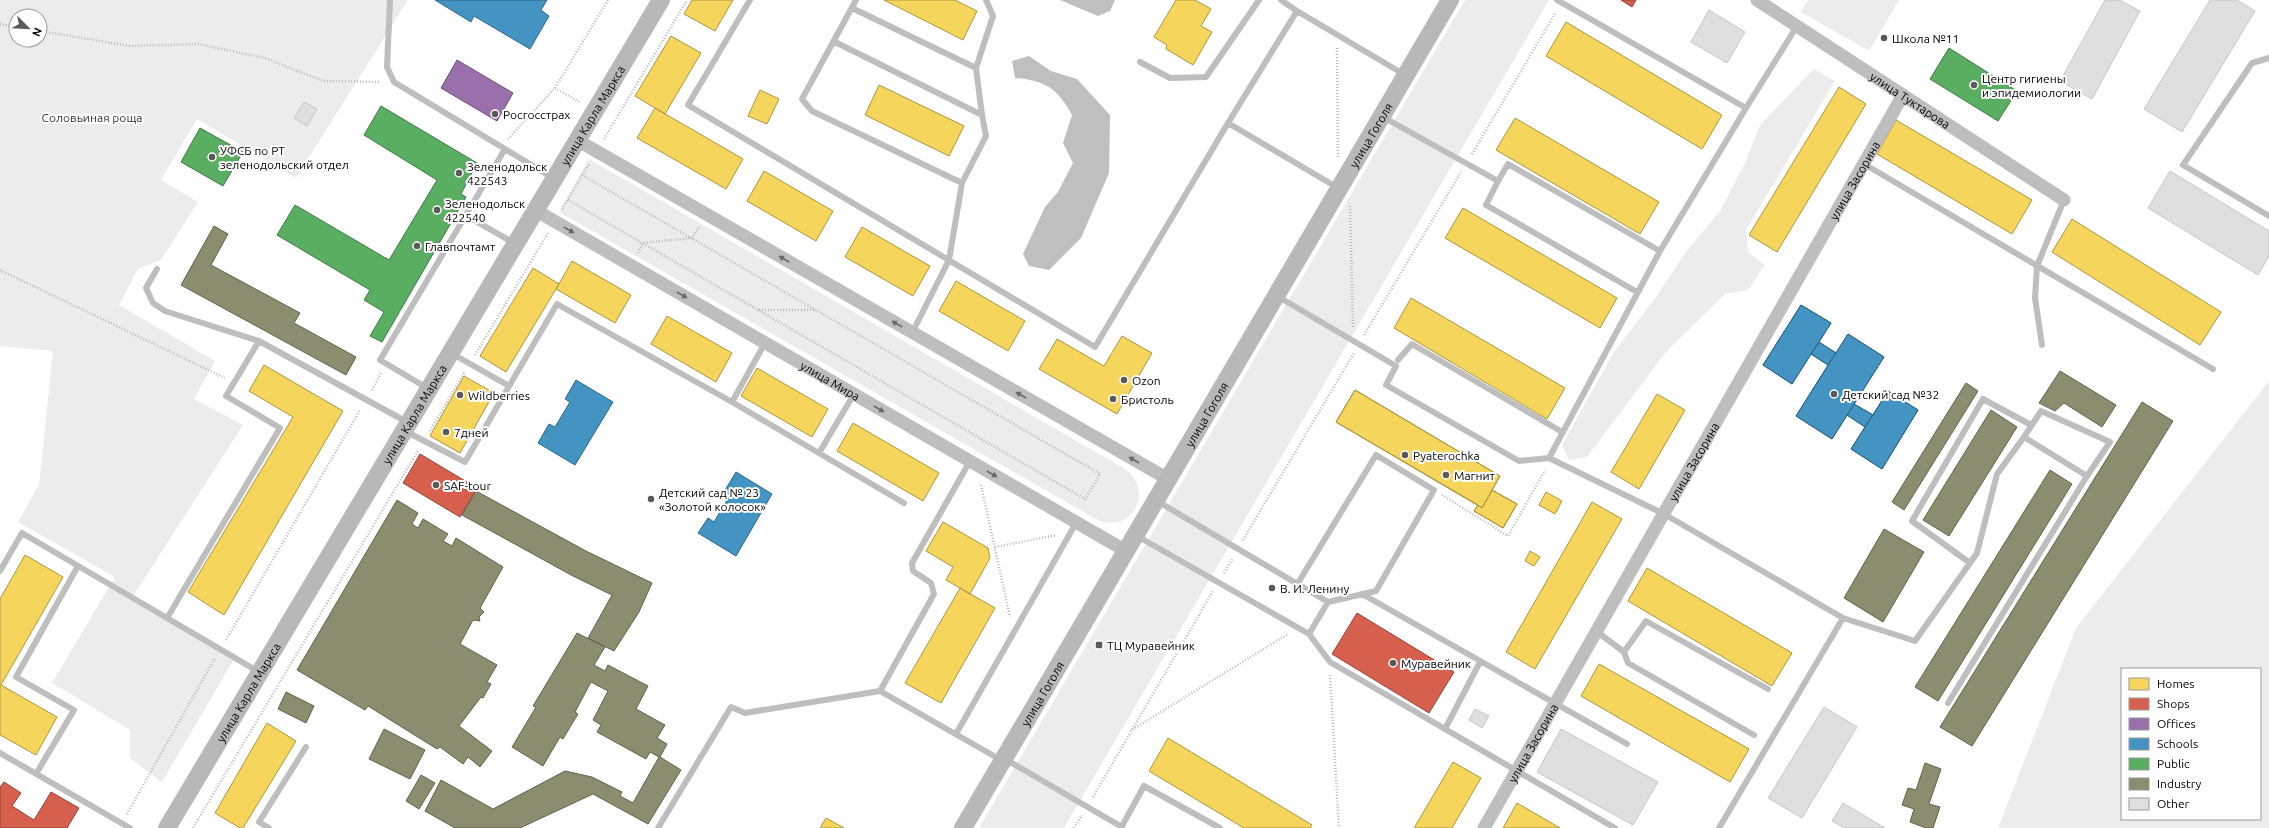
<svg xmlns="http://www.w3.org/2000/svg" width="2269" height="828" viewBox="0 0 2269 828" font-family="Ubuntu,sans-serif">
	<rect width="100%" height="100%" fill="#fff"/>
	<!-- green -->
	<path fill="#ececec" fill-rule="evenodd" d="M0,0H408L296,178L197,119L161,180L198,202L161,260L138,269L119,305L215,361L194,399L243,425L132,598L234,659L162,782L130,758V730L52,683L115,577L18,522L39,485L53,351L0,346ZM16,16H40V40H16Z
		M1465,0H1549L1064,828H979Z
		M1808,0H1899L1869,51L1801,12Z
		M1814,69L1835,81L1746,230L1748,252L1765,265L1748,290L1725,294L1666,352L1587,457L1569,460L1562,445L1614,352L1656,297L1686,252L1720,211L1745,163L1760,125Z
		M589,159L1125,469C1156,492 1130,536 1096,519L559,212Z
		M2269,381V828H1998L2076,628ZM2122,669H2260V819H2122Z"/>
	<!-- water -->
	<path fill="#bfbfbf" d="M1060,0H1115L1110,11L1098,16Z
		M1029,56L1051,71L1077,79L1110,115L1109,173L1081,238L1049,270L1029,266L1023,254L1045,207L1058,192L1073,163L1063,143L1072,115C1057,88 1046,81 1015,78L1012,61Z"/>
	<!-- homes -->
	<path fill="#f6d55c" stroke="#ac9540" d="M692,0H733L715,31L684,14Z
		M884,0H955L977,11L963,40Z
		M1176,0H1195L1211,9L1201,26L1212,32L1193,65L1166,49L1167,45L1154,37Z
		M1566,22L1722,115L1702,149L1546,56Z
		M671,36L701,53L665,114L635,96Z
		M879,85L964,126L949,156L865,115Z
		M1839,87L1866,104L1777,252L1749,235Z
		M760,90L779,99L767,124L748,116Z
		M655,108L743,159L726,189L637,138Z
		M1515,118L1659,202L1640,234L1496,150Z
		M1896,120L2032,200L2012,234L1877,154Z
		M764,171L833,211L816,241L747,201Z
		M1463,208L1617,298L1600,328L1445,238Z
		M2072,219L2221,312L2200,345L2052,252Z
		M862,227L930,266L913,296L845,257Z
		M572,261L631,295L615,323L556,289Z
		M533,268L559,284L506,372L480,356Z
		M956,281L1025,321L1008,351L939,311Z
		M1411,298L1565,388L1547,419L1394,328Z
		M667,316L732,353L716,382L651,344Z
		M1122,336L1152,353L1117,414L1039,369L1057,339L1104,366Z
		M264,365L343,411L224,615L188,592L293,417L249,391Z
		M757,368L828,409L812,437L741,396Z
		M464,376L494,393L460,453L430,436Z
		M1355,390L1500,476L1482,508L1336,422Z
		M1355,390L1500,476L1492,490L1517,504L1503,528L1474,511L1478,505L1336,422Z
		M1657,394L1685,410L1639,489L1611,472Z
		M853,423L939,473L923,501L837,451Z
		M1492,490L1517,504L1503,528L1474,511L1478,505L1482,508Z
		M1546,492L1562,501L1555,514L1539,505Z
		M1592,502L1622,519L1535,669L1506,652Z
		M943,522L988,548L990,558L970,594L946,580L953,567L926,551Z
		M1530,551L1540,557L1534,566L1525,561Z
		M25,555L63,577L1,685L57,717L36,755L0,735V599Z
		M1647,568L1792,653L1772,686L1628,601Z
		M960,588L995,608L941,703L905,683Z
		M1599,664L1749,749L1730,782L1581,696Z
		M267,723L296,741L243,828H240L215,813Z
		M1168,738L1312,825L1310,828H1244L1149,771Z
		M1453,762L1481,778L1452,828H1414Z
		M1517,803L1560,828H1503Z
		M826,818L844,828H820Z"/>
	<!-- shops -->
	<path fill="#d6604d" stroke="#964336" d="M1621,0H1636L1632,7Z
		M420,454L477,488L460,517L403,483Z
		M1357,613L1454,672L1429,713L1332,654Z
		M4,782L21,793L12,806L34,820L51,792L79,808L67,828H0V787Z"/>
	<!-- offices -->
	<path fill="#9970ab" stroke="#6b4e78" d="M457,60L513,93L497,121L441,88Z"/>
	<!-- schools -->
	<path fill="#4393c3" stroke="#2f6788" d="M435,0H547L541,10L549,16L530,49L474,16L471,22Z
		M1801,305L1831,323L1792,384L1763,365Z
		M1801,305L1831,323L1819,342L1836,353L1848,334L1884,357L1854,404L1873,415L1888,391L1918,410L1882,469L1851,449L1865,427L1847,415L1832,439L1796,416L1828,365L1811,354L1792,384L1763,365Z
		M1848,334L1884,357L1832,439L1796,416Z
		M1819,342L1836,353L1828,365L1811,354Z
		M576,380L613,402L575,465L538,443L549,424L555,427L570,402L565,399Z
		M1888,391L1918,410L1882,469L1851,449Z
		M1854,404L1873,415L1865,427L1847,415Z
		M736,472L772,494L736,556L698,533L708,518L714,522L730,495L724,492Z"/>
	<!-- public -->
	<path fill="#5aae61" stroke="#3f7a44" d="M1949,48L2017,91L1998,121L1930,79Z
		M381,106L477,163L461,194L466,197L382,342L370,336L384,312L364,300L370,290L277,235L295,205L389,260L437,180L364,135Z
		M200,128L243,152L223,186L181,162Z"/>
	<!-- industry -->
	<path fill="#8c8c6e" stroke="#62624d" d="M214,226L228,234L211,265L300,313L294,323L356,357L346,375L181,285Z
		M2060,371L2116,405L2102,427L2064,403L2055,411L2039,403Z
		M1966,383L1978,391L1904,510L1892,502Z
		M2142,402L2173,421L1972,746L1940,727Z
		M1991,410L2017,427L1949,536L1923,520Z
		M2050,470L2072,484L1938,701L1915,687Z
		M476,491L586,551L652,583L639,612L614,651L588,638L612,595L573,576L462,515Z
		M397,500L418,513L412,524L418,528L423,519L448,534L443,541L452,546L456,538L503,567L480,608L484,612L479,617L480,621L473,620L460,644L497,665L487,682L491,684L483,698L481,697L459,726L492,751L480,767L468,757L463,764L440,747L437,749L368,706L365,710L297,670Z
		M1884,529L1924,552L1883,622L1844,598Z
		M577,633L605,647L594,665L605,671L608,665L648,686L636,709L665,725L657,738L667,744L660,757L681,770L648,824L593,794L520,828H455L425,811L441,780L493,809L565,771L592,777L622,792L620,796L633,803L659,757L650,752L646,759L597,732L601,725L593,720L608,691L591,682L575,712L578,714L570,727L563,739L560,737L543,766L512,747L536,707L533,706Z
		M286,692L314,706L306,723L278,709Z
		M384,729L425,750L410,779L369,759Z
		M1925,763L1941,769L1929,804L1940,807L1933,828H1926L1910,822L1914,809L1902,805L1908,788L1916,790Z
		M421,775L435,783L419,809L406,801Z"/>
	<!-- building -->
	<path fill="#dfdfdf" stroke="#c7c7c7" d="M2105,0H2120L2140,11L2092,99L2060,81Z
		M2210,0H2237L2255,11L2182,132L2144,109Z
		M1709,10L1745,32L1727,63L1691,42Z
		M304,102L317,109L307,126L294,118Z
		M2170,171L2269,231V256L2258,275L2148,208Z
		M1824,707L1857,727L1802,818L1768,798Z
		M1475,709L1489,716L1482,728L1469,720Z
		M1561,729L1658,782L1633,825L1537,772Z
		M1843,803L1885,828H1844L1832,821Z"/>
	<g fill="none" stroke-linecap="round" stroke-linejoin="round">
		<!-- path -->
		<path stroke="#b9b9b9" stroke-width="2.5" stroke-dasharray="1 2" stroke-linecap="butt" d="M0,24L16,27
			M40,31L130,46L198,44L265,58L323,81L381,82
			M1337,48L1338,157
			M555,88L581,103
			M508,139L555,88L608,0
			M604,139L687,0
			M1472,154L1556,12
			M568,200L1085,499L1100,474L582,175
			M1350,206L1353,329
			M562,209L589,164
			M638,253L643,243L692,238L700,226
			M0,270L225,378
			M759,310H814
			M1364,335L1461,172
			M475,355L548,233
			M372,390L381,373
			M430,431L464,373
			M981,485L1010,617
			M1442,495L1508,536L1545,470
			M1243,540L1354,353
			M995,547L1057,535
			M1224,573L1233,558
			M226,640L360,410
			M1330,675L1339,828
			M1130,731L1288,634
			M1093,797L1213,591
			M127,814L215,658
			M193,828L419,449
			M1074,828L1082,815"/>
		<!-- lane -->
		<path stroke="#bebebe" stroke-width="6" d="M390,0L387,67L394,82L553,178
			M750,0L688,105L1095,347L1228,123L1338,188
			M856,0L802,99L812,111L962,183L949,260L912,333
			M1281,0L1297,11
			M1557,0L1746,108L1797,26
			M835,42L982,115L976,68L852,8
			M2269,58L2252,63L2183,165L2269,216
			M1140,62L1170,78L1206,77L1259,0
			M976,68L993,16L986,0
			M1383,117L1498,181L1486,205L1637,292
			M1228,123L1297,11L1405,75
			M1864,164L2213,369
			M1498,181L1508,164L1660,251
			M962,183L986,136L982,115
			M465,215L514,243
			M157,269L146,288L153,303L165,311L259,341L407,422
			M1277,296L1396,366L1386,385L1519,461L1549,458L1664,514L1843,618L1719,828
			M259,341L226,396L280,428L167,618L259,672
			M2042,345L2035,298L2037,266L2064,200
			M451,353L509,386
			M1398,360L1412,344L1562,432
			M427,388L380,360L505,149
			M732,402L765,343
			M405,431L465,462L557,304L732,402L904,503
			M2024,437L2041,411L2110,442L2087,476
			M819,453L854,394
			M1549,458L1660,251L1746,108
			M970,461L912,563L913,571L931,583L934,594L880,691L1001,760
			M1157,501L1328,602L1309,634
			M1137,536L1309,634L1330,662L1615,828
			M1970,563L1912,521L1983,399L2031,425
			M0,571L22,533L167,618
			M1298,583L1376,455L1434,490L1376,591L1328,602
			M1362,594L1627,744
			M1843,618L1915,641L1977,553L1997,474L2024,437L2087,476L1948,703
			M1596,631L1624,652L1628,663L1754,735
			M1624,652L1646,621L1768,689
			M1445,729L1480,662
			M956,734L1076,523
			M0,753L130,828
			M1005,759L1122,827
			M36,774L74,710L16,677L78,566
			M269,828L259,822L306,747
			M658,828L731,707L745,713L880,691
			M1121,828L1144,786L1220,828"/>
		<!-- street -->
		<g stroke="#bebebe" stroke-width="13">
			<path id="s1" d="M1757,0L2064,200"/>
			<path d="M577,140L1168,479"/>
			<path id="s2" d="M535,210L1126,551"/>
			<path id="s3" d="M1484,828L1903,95"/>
		</g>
		<!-- secondary -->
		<g stroke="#b8b8b8" stroke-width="18">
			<path id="s4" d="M167,828L661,0"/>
			<path id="s5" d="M963,828L1450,0"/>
		</g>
	</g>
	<!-- one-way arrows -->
	<defs><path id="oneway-solid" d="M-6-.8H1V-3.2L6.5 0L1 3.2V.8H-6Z"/></defs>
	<g fill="#686868">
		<use href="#oneway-solid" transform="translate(569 230) rotate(30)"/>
		<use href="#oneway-solid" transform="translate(784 259) rotate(-150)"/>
		<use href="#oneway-solid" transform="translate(682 295) rotate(30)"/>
		<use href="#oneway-solid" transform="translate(897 324) rotate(-150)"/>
		<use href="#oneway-solid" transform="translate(1021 395) rotate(-150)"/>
		<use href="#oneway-solid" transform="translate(879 409) rotate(30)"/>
		<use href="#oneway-solid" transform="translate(1134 460) rotate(-150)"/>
		<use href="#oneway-solid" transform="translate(992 474) rotate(30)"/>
	</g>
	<!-- markers -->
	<g fill="#595959" stroke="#fff" stroke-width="1.5">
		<circle cx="1884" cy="38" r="4"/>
		<circle cx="1974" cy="85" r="4"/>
		<circle cx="495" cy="114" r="4"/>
		<circle cx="212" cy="157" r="4"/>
		<circle cx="459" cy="173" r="4"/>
		<circle cx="437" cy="210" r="4"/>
		<circle cx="417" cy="246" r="4"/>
		<circle cx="1124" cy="380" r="4"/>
		<circle cx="1834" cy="394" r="4"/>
		<circle cx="460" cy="395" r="4"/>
		<circle cx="1113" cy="399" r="4"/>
		<circle cx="446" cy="432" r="4"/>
		<circle cx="1405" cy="455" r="4"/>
		<circle cx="1446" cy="475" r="4"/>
		<circle cx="436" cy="485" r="4"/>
		<circle cx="651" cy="499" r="4"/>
		<circle cx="1272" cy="588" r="4"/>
		<rect x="1095" y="641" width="8" height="8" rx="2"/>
		<circle cx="1393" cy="663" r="4"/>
	</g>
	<g text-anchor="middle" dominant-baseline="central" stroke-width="4" stroke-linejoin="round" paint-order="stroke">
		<!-- poi labels -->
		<g font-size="12" fill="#000" stroke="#fff" text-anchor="start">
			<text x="1892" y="38">Школа №11</text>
			<text x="1982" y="78">Центр гигиены<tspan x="1982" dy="14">и эпидемиологии</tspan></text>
			<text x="503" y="114">Росгосстрах</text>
			<text x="220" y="150">УФСБ по РТ<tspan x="220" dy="14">зеленодольский отдел</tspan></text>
			<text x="467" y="166">Зеленодольск<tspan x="467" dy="14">422543</tspan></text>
			<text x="445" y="203">Зеленодольск<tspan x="445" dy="14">422540</tspan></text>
			<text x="425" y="246">Главпочтамт</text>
			<text x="1132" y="380">Ozon</text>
			<text x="1842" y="394">Детский сад №32</text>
			<text x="468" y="395">Wildberries</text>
			<text x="1121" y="399">Бристоль</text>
			<text x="454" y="432">7дней</text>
			<text x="1413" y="455">Pyaterochka</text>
			<text x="1454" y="475">Магнит</text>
			<text x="444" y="485">SAF-tour</text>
			<text x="659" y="492">Детский сад № 23<tspan x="659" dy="14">«Золотой колосок»</tspan></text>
			<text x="1280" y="588">В. И. Ленину</text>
			<text x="1107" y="645">ТЦ Муравейник</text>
			<text x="1401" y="663">Муравейник</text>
		</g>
		<!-- street labels -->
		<g font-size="12" fill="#000" stroke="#fff">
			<text stroke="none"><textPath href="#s1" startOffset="183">улица Туктарова</textPath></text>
			<text stroke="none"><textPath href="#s4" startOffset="830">улица Карла Маркса</textPath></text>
			<text stroke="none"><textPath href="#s5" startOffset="804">улица Гоголя</textPath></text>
			<text stroke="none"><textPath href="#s3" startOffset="746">улица Засорина</textPath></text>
			<text stroke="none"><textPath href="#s2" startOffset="341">улица Мира</textPath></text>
			<text stroke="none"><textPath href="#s4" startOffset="482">улица Карла Маркса</textPath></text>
			<text stroke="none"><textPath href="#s5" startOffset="480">улица Гоголя</textPath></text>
			<text stroke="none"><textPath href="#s3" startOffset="422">улица Засорина</textPath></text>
			<text stroke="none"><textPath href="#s4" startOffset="158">улица Карла Маркса</textPath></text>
			<text stroke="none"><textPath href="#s5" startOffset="156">улица Гоголя</textPath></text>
			<text stroke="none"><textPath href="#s3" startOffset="98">улица Засорина</textPath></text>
		</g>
		<!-- park labels -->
		<g font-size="12" fill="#333" stroke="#fff">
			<text x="92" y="117">Соловьиная роща</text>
		</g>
	</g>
	<!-- legend -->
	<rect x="2121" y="668" width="140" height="152" fill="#ffffff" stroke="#999999"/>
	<rect x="2129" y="678" width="20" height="12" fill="#f6d55c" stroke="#999999"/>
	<text x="2157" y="688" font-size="12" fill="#000000">Homes</text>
	<rect x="2129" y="698" width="20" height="12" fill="#d6604d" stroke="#999999"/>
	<text x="2157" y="708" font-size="12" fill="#000000">Shops</text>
	<rect x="2129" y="718" width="20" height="12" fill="#9970ab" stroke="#999999"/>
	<text x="2157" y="728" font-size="12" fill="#000000">Offices</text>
	<rect x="2129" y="738" width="20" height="12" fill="#4393c3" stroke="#999999"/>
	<text x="2157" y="748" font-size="12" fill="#000000">Schools</text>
	<rect x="2129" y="758" width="20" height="12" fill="#5aae61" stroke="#999999"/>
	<text x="2157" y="768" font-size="12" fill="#000000">Public</text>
	<rect x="2129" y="778" width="20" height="12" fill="#8c8c6e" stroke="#999999"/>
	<text x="2157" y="788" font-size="12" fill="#000000">Industry</text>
	<rect x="2129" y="798" width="20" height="12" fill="#dfdfdf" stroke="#999999"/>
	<text x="2157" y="808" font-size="12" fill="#000000">Other</text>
	<!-- north arrow -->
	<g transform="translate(28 28) rotate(114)"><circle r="19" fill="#ffffff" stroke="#999999"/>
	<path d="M0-3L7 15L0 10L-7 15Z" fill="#595959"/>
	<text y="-6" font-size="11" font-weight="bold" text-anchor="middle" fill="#000000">N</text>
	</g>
</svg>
